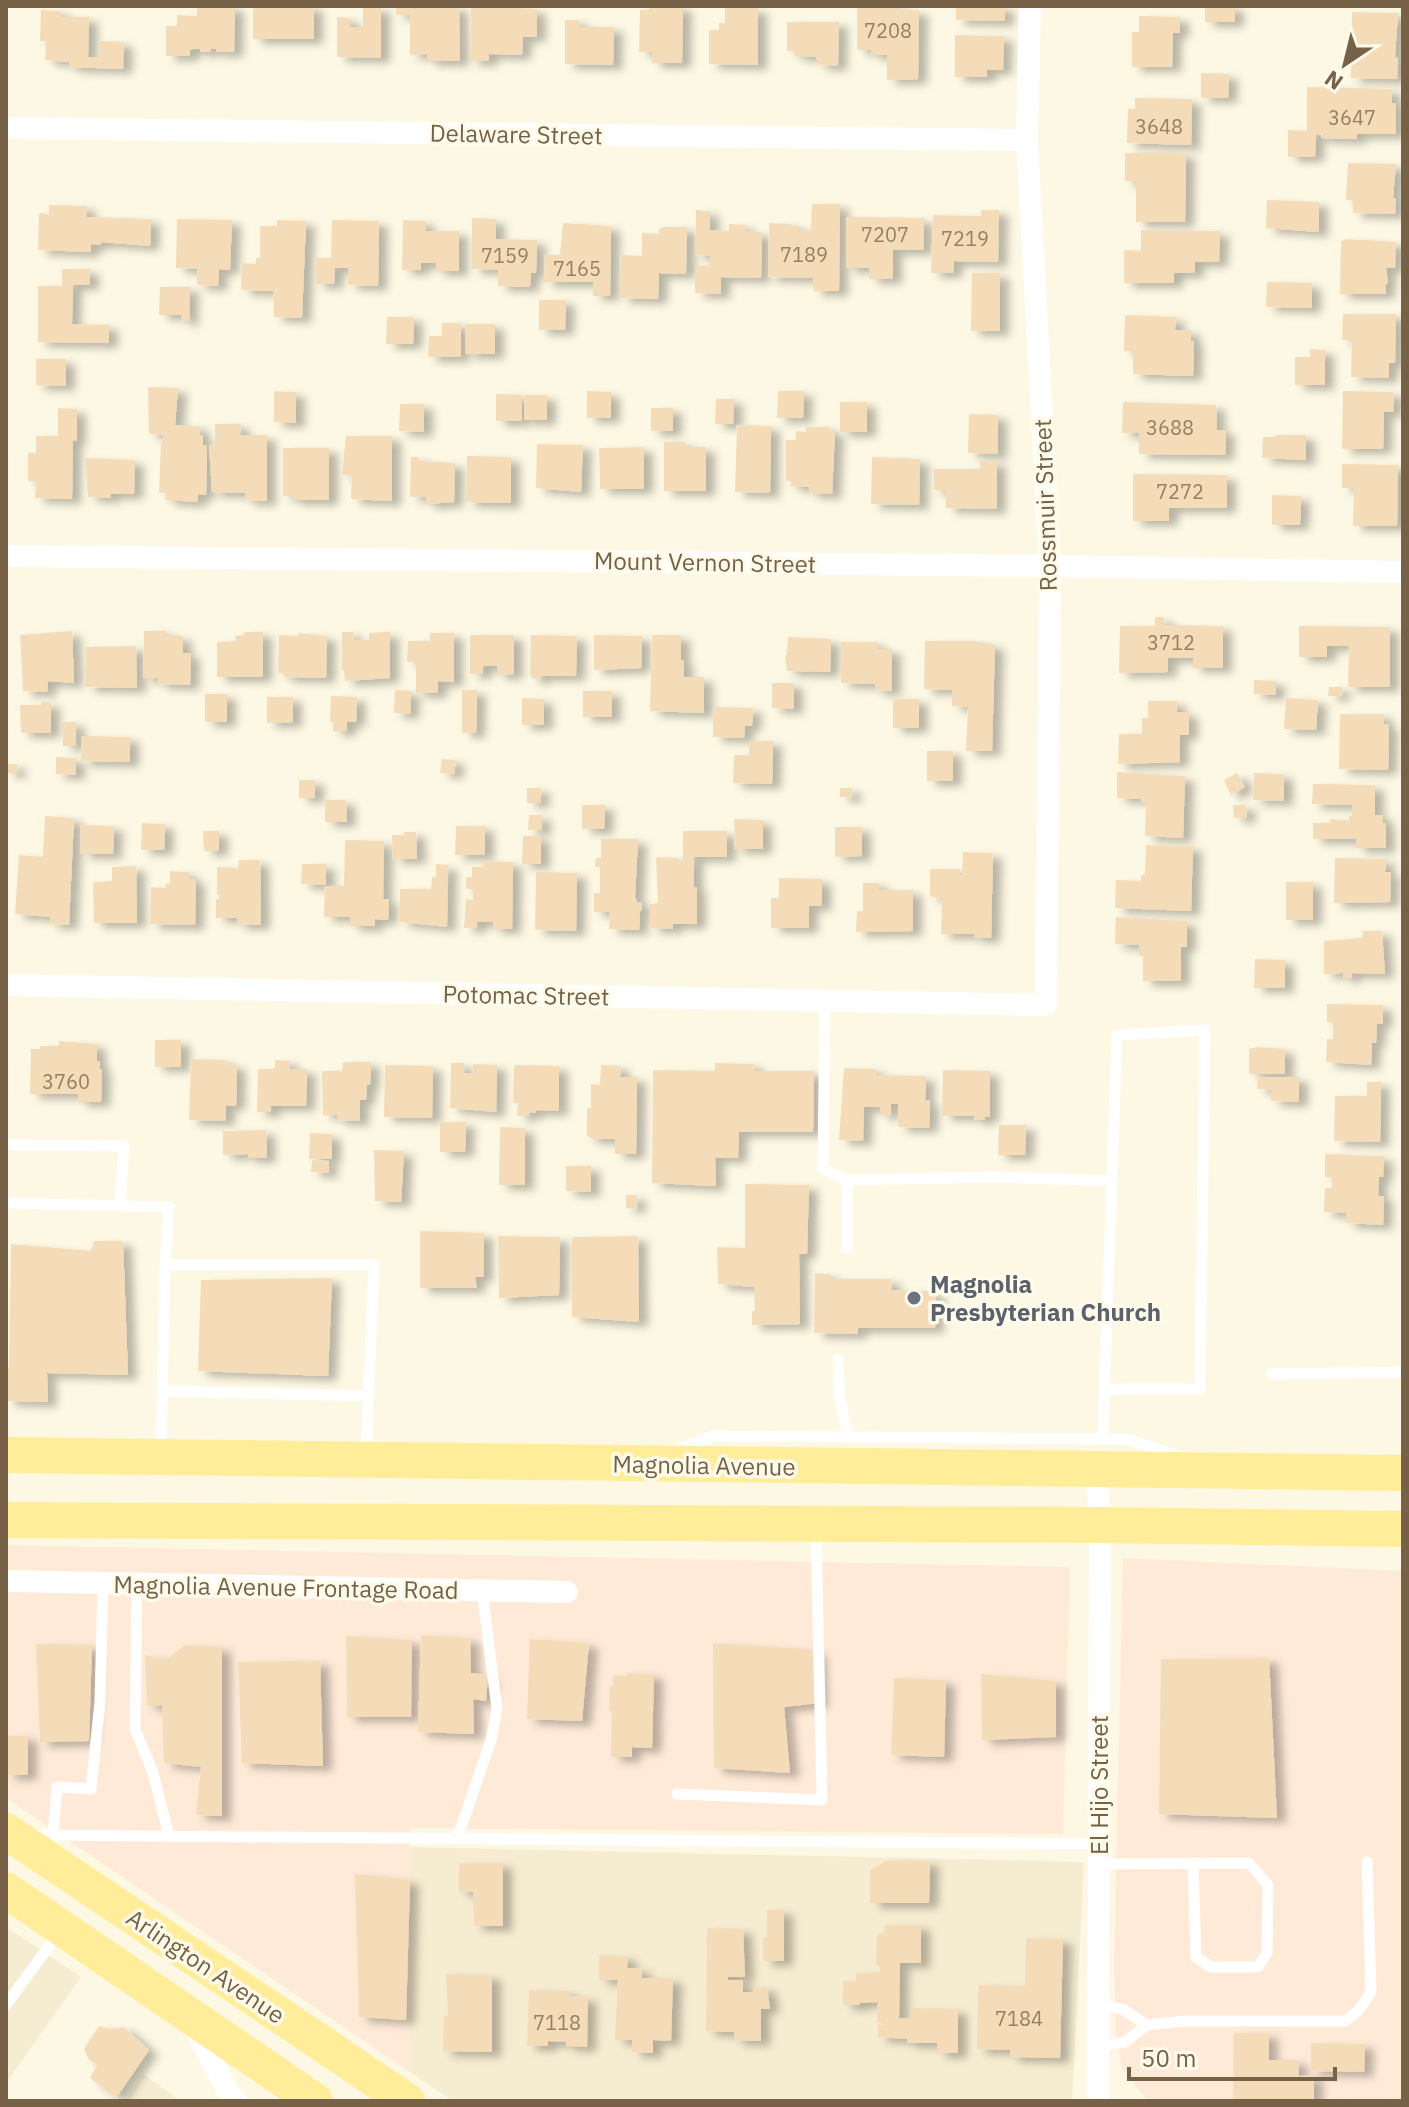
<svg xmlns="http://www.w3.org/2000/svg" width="1409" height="2107" viewBox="0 0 1409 2107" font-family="'IBM Plex Sans',sans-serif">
	<defs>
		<filter id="shadow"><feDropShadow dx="9" dy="5" stdDeviation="4" flood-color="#0004"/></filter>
	</defs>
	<rect width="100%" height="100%" fill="#fdf8e3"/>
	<!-- residential -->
	<path fill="#f6ecd1" d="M409,1847L1084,1862L1072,2101H453L410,2072Z
		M6,1927L81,1977L6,2083Z
		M143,2074L181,2101H125Z"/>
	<!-- commercial -->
	<path fill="#feead7" d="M6,1545L1070,1567L1063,1834L410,1828V2072L6,1798Z
		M1123,1558L1403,1571V2101H1148L1122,2069L1116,2032L1114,1967Z"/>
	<!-- building -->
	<path fill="#f4dcb9" filter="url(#shadow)" d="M197,6H235L234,52H216V49H211V52H200V49H194L190,50V56H166V26H177V15L197,16Z
		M253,6H314V39H253Z
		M396,6H459L460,61H427V54L410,55V15H396Z
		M471,6H517V8L537,9V37H523L522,55L489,54V61H470Z
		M649,6H683L682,63H652V52H639L640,10L649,9Z
		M857,6H901V10H919L918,79L887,80V55H872L871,50H857Z
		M956,6H1005V21L956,20Z
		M1205,6H1235V22H1205Z
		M363,7H381V58L337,57V17L350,18V27H363Z
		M725,8H758V65L709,64V30H719V23H725Z
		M41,10L61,11L60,17H89L88,57H99V41L124,42L123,69L69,67V62L45,60L46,41H40Z
		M1352,12L1398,13L1395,57L1398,58L1397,79L1351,78Z
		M1139,16L1180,17V33H1173L1172,67H1132V32H1139Z
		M565,20H579V27H614L613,65L565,64Z
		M787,22H839L838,66L819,65L816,57L795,56V51H787Z
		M955,35L1004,36L1003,70H987V77H955Z
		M1201,73L1229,74L1228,98H1201Z
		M1307,87L1392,89V103H1396V134H1357V139L1321,138V135H1316L1315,157H1288V130L1307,131Z
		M1135,98L1192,99L1191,145L1127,143L1128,109H1135Z
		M1125,153H1186L1185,222H1136V182L1125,181Z
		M1348,163L1396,164L1393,198H1396L1395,214L1353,213V200H1346Z
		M1267,200L1319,202V232L1266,228Z
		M812,204H840L839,291H814L813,278L768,277L769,223L792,224L791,226H799V231L811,230Z
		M49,205L87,206L86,217L151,219L150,246L101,242V245L91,244V252L38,250L39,213L49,214Z
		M696,210L710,211V230L729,231V224L745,225V231L762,232L761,278L721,277V294L695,293V266H710V256L695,255Z
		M981,210H999L998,262L954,261L953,273H931L933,215L981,216Z
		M846,217L924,218V250H893V279H869V268H846Z
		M472,218L496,219V239L537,240L536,273H531L530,287L498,286V270L472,269Z
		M177,219L232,220L230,270L219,269L218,286L197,285V269L176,268Z
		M277,220L306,221L302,318L274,317L273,291L241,290L242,263L256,264V258H260V226H277Z
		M332,220L379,221L378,286L348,285V268H335L334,284H316V258H331Z
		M403,220L426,221V231H459V271H436V263H421V270H402Z
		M563,223L611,226L610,296H593V282H544L545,255H560Z
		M664,227H687L686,274L659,273L658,299L620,298L621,255L642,256V233L659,234V229Z
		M1141,230L1220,231L1219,262H1195V273H1174V283H1124V250L1141,251Z
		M1346,239L1396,242L1395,268H1386L1388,283L1385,285L1386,294H1340L1341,241Z
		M62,269H90V285H73L72,324L109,325V343L38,342V286H62Z
		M972,273H1000V331H971Z
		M1267,282L1312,283V308L1266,307Z
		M160,287H190L189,321H181V315H159Z
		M539,300H566L565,330H539Z
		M1343,314H1396L1395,363H1389V378L1351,377L1352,340H1342Z
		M1125,315L1176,317L1175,330H1191V341H1194L1193,376L1133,374V351H1124Z
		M387,317H414L413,344H386Z
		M442,323H461V357H428L429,336H442Z
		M465,324H495V354H466Z
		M1310,349L1325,350V385H1295V357H1310Z
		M36,359H66V386L36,385Z
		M148,387L178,388L175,425L200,426V435L203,436V445H206L207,460L206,495L198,494V502L166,500V493H159L161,441L163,442L164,435L149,434Z
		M274,391L296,392V423L274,422Z
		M587,391L611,392V418H587Z
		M778,391H804L803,418H777Z
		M1343,391L1394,392L1393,412H1384L1383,449H1342Z
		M496,394L522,395V421H496Z
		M524,395H547V420H524Z
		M716,399H734L733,424H715Z
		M840,402H867V432H840Z
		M1123,402L1216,405L1217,430H1226L1225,455L1139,454V433H1122Z
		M400,404H424V432L399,431Z
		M58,408L77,409V441L73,440L72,499L35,498L36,481H28V453H36V436H58Z
		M651,408H673V431H651Z
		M969,414L998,415V454L968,453Z
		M215,424H241L240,435H267V501L245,500V493L212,492L209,445H215Z
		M737,425L771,426L770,493L735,492Z
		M806,427H829V431H835L832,494L809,493V487L791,486V481H786V440H796V431L806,432Z
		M1276,435H1306V460L1262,458L1263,437H1276Z
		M346,436H392V501L351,499L352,475H342Z
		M664,442H685V447H706V491H664Z
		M537,444L583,445L581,492L536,488Z
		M644,447V489H600L599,448Z
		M283,448H329V500H293V496H283Z
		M467,456L511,457V503L466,502Z
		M411,457H419V461L455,463L454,502L426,504V497H410Z
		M872,457L920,459L919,505L871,504Z
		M85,458L135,460L134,494H111V498L88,497Z
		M980,461H997V509L946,508V491L934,490V469H980Z
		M1342,464L1398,465L1397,526H1353L1354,488H1342Z
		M1133,474L1227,475V508H1169V521H1133Z
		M1272,495L1301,496L1300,525H1272Z
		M1155,617H1164V625L1223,626V668H1193V658H1168V672L1119,673L1120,626H1155Z
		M1299,626L1390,627V687H1348L1349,646H1327V657H1299Z
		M72,631L74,683L48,681L47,692L23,691L20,635Z
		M144,631H166V636H183V653H191L190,685L158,684V678H143Z
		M244,632H263V677H217V642L236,641L235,636L244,635Z
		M342,632H353V640H369V633L390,632V678L345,681L344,670H342Z
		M298,633L327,636L326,678L285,677V674L278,673L279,635L298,636Z
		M430,633H454V682L438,681V693H416V662H407L408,641H430Z
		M470,635H514V674L497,675V666H483V674H470Z
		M531,635L577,636L576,676H541V679H533L530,675Z
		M594,635L642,636L641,668L594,670Z
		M652,635H681V660H684V677H704V713L650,711Z
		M788,637L831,639L830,672L787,671L785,656L787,654Z
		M925,641H975L995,645L992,751H966L968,707L952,706V690L924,689Z
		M841,642H877V649H892V691L875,690V684L841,683Z
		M136,646L137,688L86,687V647Z
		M1254,680L1276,681V695L1254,694Z
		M772,683H794V709L772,708Z
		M1329,687H1342L1341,696H1328Z
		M395,690L411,691L410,714L394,713Z
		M462,690H477L476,733H462Z
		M583,691H612V717H583Z
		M205,694H227V722H205Z
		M331,696L357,697L356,722H347V731H333V722H330Z
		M267,697H293V722L267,723Z
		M522,698L544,699V725H522Z
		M1286,698L1318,700L1316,730L1284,729Z
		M893,699H919V728H893Z
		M1148,701H1177V712H1189V735H1180V762L1118,764L1119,734H1142V718H1148Z
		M41,702H50L51,705V733H21L20,705H41Z
		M713,707L753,708L752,726H745L744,738L713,737Z
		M1340,714H1384V724L1389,725L1388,770L1339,769Z
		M62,722H76V746H63Z
		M82,736L130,737V762L81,761Z
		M749,741H773L772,784L733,783L734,755H749Z
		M927,751H953V781H927Z
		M56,757L76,758V775L56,774Z
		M442,759L456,760L454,774L440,773Z
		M6,764H17V773H6Z
		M1117,772L1185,776L1183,838L1145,836L1146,803H1141V799L1117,798Z
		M1237,773L1245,787L1231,795L1224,780Z
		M1254,773L1284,774V801L1253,800Z
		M299,780H315V798H299Z
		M1313,784L1375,785V815H1383V823H1386V848H1356L1357,839H1313V823H1330V819L1346,820V824H1349V816H1352V805L1312,804Z
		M527,788H541L540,803H527Z
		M840,788H852V798L840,797Z
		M325,800H346L347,822H325Z
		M582,805H605L604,829H582Z
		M1233,805H1246L1247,818H1234Z
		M529,815H542V830H528Z
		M45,816L74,818L69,925L50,924L51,917L15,914L19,855L43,857Z
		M734,819L763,820V849H735Z
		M142,823L165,824L164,850H141Z
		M80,825L114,826L113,854H81Z
		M456,826H485V855H455Z
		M835,827H862V856L835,857Z
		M203,831H219V851H204Z
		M683,831H727V857H694V887H697V924H673V929L650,928V904L658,903L656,857L678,858V860L683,861Z
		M404,832H416L417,859H393L392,835H404Z
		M523,836H541V864H522Z
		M601,839H638L635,897L637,902L642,903V911H640L639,930L609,929L610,912H594V893H600V867H595L596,858H601Z
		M345,840L384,841L383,899H389L388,920L375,919V926H350V917H324L325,886H344Z
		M1146,845L1193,846L1191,911L1115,908L1116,880L1141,881V875H1145Z
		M963,852L993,853L991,938H974V934H941L942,898L930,897V869H960V875L962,876Z
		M1335,858L1386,859L1385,872H1391L1390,902L1334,903Z
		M239,860H260L261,925L237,924V918H216V899H219V895H217V867L238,868Z
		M484,861L513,862L512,929H493V922H477V928H464L466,899L473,900V889H466V877H472V867H484Z
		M302,864H326V885L301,884Z
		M436,864L448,865L447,927L400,922V889H431L432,877H436Z
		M136,866L137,923H94L93,882L112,881V867Z
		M170,871L189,872V879H196L195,925L150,924L151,887L166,888V884H170Z
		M536,872L577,873L576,931L535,930Z
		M779,878L822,879V906H809V928H771V898H779Z
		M1286,882H1313V920H1286Z
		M863,883H879V890H913V931L856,932L857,911H863Z
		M1116,917L1187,921V947H1181V981H1143V956H1139V945L1115,944Z
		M1363,931H1382L1385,974L1352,973V978H1343V973L1324,974V941L1362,938Z
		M1255,959L1285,960V988H1254Z
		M1327,1004L1383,1005V1024L1377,1023L1376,1043H1372L1371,1065L1326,1062L1327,1039H1333V1023L1327,1022Z
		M155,1040H181V1067H155Z
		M59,1041L97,1044V1062L100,1061L99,1069H102L101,1102H78V1094H30L31,1049H40V1046H59Z
		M1257,1047L1285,1049V1074H1249V1049Z
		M191,1059L226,1060L225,1064L237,1065L236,1106L226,1105V1121L189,1120Z
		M275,1060L290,1061V1069H307L306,1106H271V1112H257L258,1069H275Z
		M343,1062H371L370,1085H367L366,1100H360V1121L337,1120V1115H323L322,1071H342Z
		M451,1063H464V1073L472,1074L473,1064L497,1065L496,1112L450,1108Z
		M715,1063L754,1064L753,1071H814L813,1132H739L738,1158H715L716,1186L652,1183L653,1070L715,1071Z
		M385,1065L433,1066L432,1118L384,1117Z
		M514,1065L559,1066V1111L536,1110V1113L529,1112V1116H517L518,1103H513Z
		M601,1065L621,1066L620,1077H637L636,1154H615V1139H592L587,1136V1108H591V1084L600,1085Z
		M844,1068L876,1069V1075L926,1076L925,1100L930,1101L929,1128L898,1127V1104H891V1115H880V1107H864L863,1141L839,1140Z
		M943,1070L990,1071V1117L985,1116V1120H974V1116H942Z
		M1258,1077H1299V1102L1271,1101V1090L1257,1089Z
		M1367,1082H1381L1380,1142L1334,1141L1335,1096H1367Z
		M440,1122H466L465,1152H440Z
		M999,1125H1026L1025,1155H998Z
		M500,1127L525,1128V1185H499Z
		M266,1130L267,1158H248V1154L223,1155V1131Z
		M310,1133L332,1134V1159H309Z
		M374,1150L404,1151L401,1202L375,1201Z
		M1325,1154L1384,1156L1383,1177H1379L1378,1196H1384L1383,1225L1346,1223V1213L1324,1212L1325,1188H1332V1177H1325Z
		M312,1160L329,1161V1173L311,1172Z
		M566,1166H591V1192L566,1191Z
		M745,1184L809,1185L807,1254H799L800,1324L752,1325V1311H755L754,1287L718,1284L717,1247L745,1248Z
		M626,1195H637L636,1209L626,1208Z
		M420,1231L484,1233V1277H475L477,1288H420Z
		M498,1236L560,1237L559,1295L499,1298Z
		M638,1236L639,1322L572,1317V1237Z
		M94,1241H123L128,1375L47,1373L48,1402L6,1401V1367L9,1368L11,1244L91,1251Z
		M815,1273L830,1274V1279H892L891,1290L936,1291L935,1328H858V1334L814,1333Z
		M332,1278L328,1376L198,1371L201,1280Z
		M421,1635L470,1638L471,1673L488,1675L486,1701L473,1699L474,1734L418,1732Z
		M346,1636L412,1640L411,1717H347Z
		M530,1639L589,1643L582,1721L527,1719Z
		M713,1643L817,1650L819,1703L784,1707L790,1773L714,1768Z
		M36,1644L92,1645L89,1741L40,1742Z
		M185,1645L222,1647V1816L196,1815L201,1767L164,1763L162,1705L147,1706L145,1655L165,1660Z
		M1269,1658L1277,1818L1159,1814L1161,1659Z
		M320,1661L323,1766L242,1763L238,1662Z
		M627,1673L654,1674L652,1748L632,1747V1757H611L612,1711L609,1712L610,1686H613V1675L627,1676Z
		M981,1674L1056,1681V1737L982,1740Z
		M894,1678L946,1680L944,1757L891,1755Z
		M6,1735L28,1736V1775H6Z
		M886,1861H930L929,1903H870V1870Z
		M459,1863H503V1926H474L473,1892H459Z
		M355,1874L410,1880L406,2020L359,2017Z
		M767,1910H784V1961H763V1937H767Z
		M885,1925H921V1963H900L899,2018L911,2019V2008L958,2009V2053H937V2043H907V2039L878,2037V2024L884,2025V2022H877L878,2002L860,2003V2005H845L843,2002V1981H856V1973H880V1965H876L877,1934L884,1933Z
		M707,1928L743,1929L745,1977H728V1980H743V1992H753V1987H767L770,2009H761V2041L734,2040V2032L706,2031Z
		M1026,1938L1063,1939L1060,2058L1010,2057V2050L977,2049L978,1985L1025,1986Z
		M599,1955L628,1956L627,1968H642V1978H673L671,2041L653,2040V2053L632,2052V2040H615L618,1980H599Z
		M446,1974L492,1975V2052L443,2051L444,2016H448Z
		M529,1990L570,1991L569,1996L588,1997L587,2047L566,2046V2042L548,2041V2046H527Z
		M99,2026L110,2029L124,2027L149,2050L116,2098L90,2078L97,2065L88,2058L84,2049Z
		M1234,2033H1269V2060H1298L1299,2076L1314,2075V2101H1233Z
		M1311,2043L1365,2044L1364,2072L1311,2071Z"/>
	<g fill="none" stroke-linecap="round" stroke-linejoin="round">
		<!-- service -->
		<path stroke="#fff" stroke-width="11" d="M825,1001L823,1169L847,1180
			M6,1145L124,1146L120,1206
			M6,1203L169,1207L165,1265
			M847,1248V1180L997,1177L1112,1181
			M838,1359L839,1393L848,1437
			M1272,1374L1403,1372
			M162,1391L369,1396
			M1103,1439V1428L1117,1035L1205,1030L1200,1389H1105
			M675,1451L714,1436L1103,1439H1127L1180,1457
			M161,1452L165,1265H374L366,1455
			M137,1584L135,1729L153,1773L169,1836
			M677,1794L822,1800L816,1528
			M32,1835L1099,1844
			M53,1835L57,1787L91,1789L100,1702L103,1583
			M457,1839L491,1740L497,1709L482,1590
			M1099,1864L1249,1863L1268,1885L1267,1953L1258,1967H1211L1196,1958L1193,1863
			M6,2005L60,1931
			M1147,2025L1185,2021H1345L1359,2010L1371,1992L1367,1862
			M1099,2046L1125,2042L1147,2025L1122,2009L1099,2004"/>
		<!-- minor -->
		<path stroke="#fff" stroke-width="22" d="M6,128L1027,140
			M6,556L1050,566L1403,572
			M6,985L1046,1005L1050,566L1027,140L1030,6
			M1097,1470L1100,1525L1098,2101
			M6,1581L567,1592
			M192,2023L230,2095L236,2101"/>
		<!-- primary -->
		<path stroke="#ffed99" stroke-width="36" d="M6,1455L1403,1473
			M6,1520L1100,1525L1403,1529
			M6,1831L407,2101
			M6,1890L315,2101"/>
	</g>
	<!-- markers -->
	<circle fill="#6b7280" stroke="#fffbeb" stroke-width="3" cx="914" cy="1298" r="8"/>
	<g text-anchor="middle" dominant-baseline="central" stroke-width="7" stroke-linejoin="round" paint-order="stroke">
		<!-- number labels -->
		<g font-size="20" fill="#968064">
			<text x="888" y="30">7208</text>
			<text x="1352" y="117">3647</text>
			<text x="1159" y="126">3648</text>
			<text x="885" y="234">7207</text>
			<text x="965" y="238">7219</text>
			<text x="804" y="254">7189</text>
			<text x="505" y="255">7159</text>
			<text x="577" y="268">7165</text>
			<text x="1170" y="427">3688</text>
			<text x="1180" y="491">7272</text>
			<text x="1171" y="642">3712</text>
			<text x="66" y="1081">3760</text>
			<text x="1019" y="2018">7184</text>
			<text x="557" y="2022">7118</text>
		</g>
		<!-- street labels -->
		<g font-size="24" fill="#776248" stroke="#fffbeb">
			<text transform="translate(516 134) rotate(1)">Delaware Street</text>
			<text transform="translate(1045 505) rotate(-92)">Rossmuir Street</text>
			<text transform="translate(705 562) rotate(1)">Mount Vernon Street</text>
			<text transform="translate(526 995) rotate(1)">Potomac Street</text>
			<text transform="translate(704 1465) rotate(1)">Magnolia Avenue</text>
			<text transform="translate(286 1587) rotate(1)">Magnolia Avenue Frontage Road</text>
			<text transform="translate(1099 1785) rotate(-90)">El Hijo Street</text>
			<text transform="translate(206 1966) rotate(34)">Arlington Avenue</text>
		</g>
		<!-- worship labels -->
		<g font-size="24" font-weight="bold" fill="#5b616d" stroke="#fffbeb" text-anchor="start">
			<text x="930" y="1284">Magnolia<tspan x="930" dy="28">Presbyterian Church</tspan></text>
		</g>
	</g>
	<!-- border -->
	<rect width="1409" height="2107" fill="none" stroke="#776248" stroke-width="16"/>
	<!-- north arrow -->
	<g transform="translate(1345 64) rotate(215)" stroke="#fffbeb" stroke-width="6" paint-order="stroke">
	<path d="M0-6L14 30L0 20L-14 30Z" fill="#776248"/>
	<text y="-12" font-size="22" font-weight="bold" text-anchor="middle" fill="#776248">N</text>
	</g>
	<!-- scale -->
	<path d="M1129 2067v12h206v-12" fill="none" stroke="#776248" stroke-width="4"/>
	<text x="1141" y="2067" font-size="24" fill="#776248" stroke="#fffbeb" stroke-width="6" paint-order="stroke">50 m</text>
</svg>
